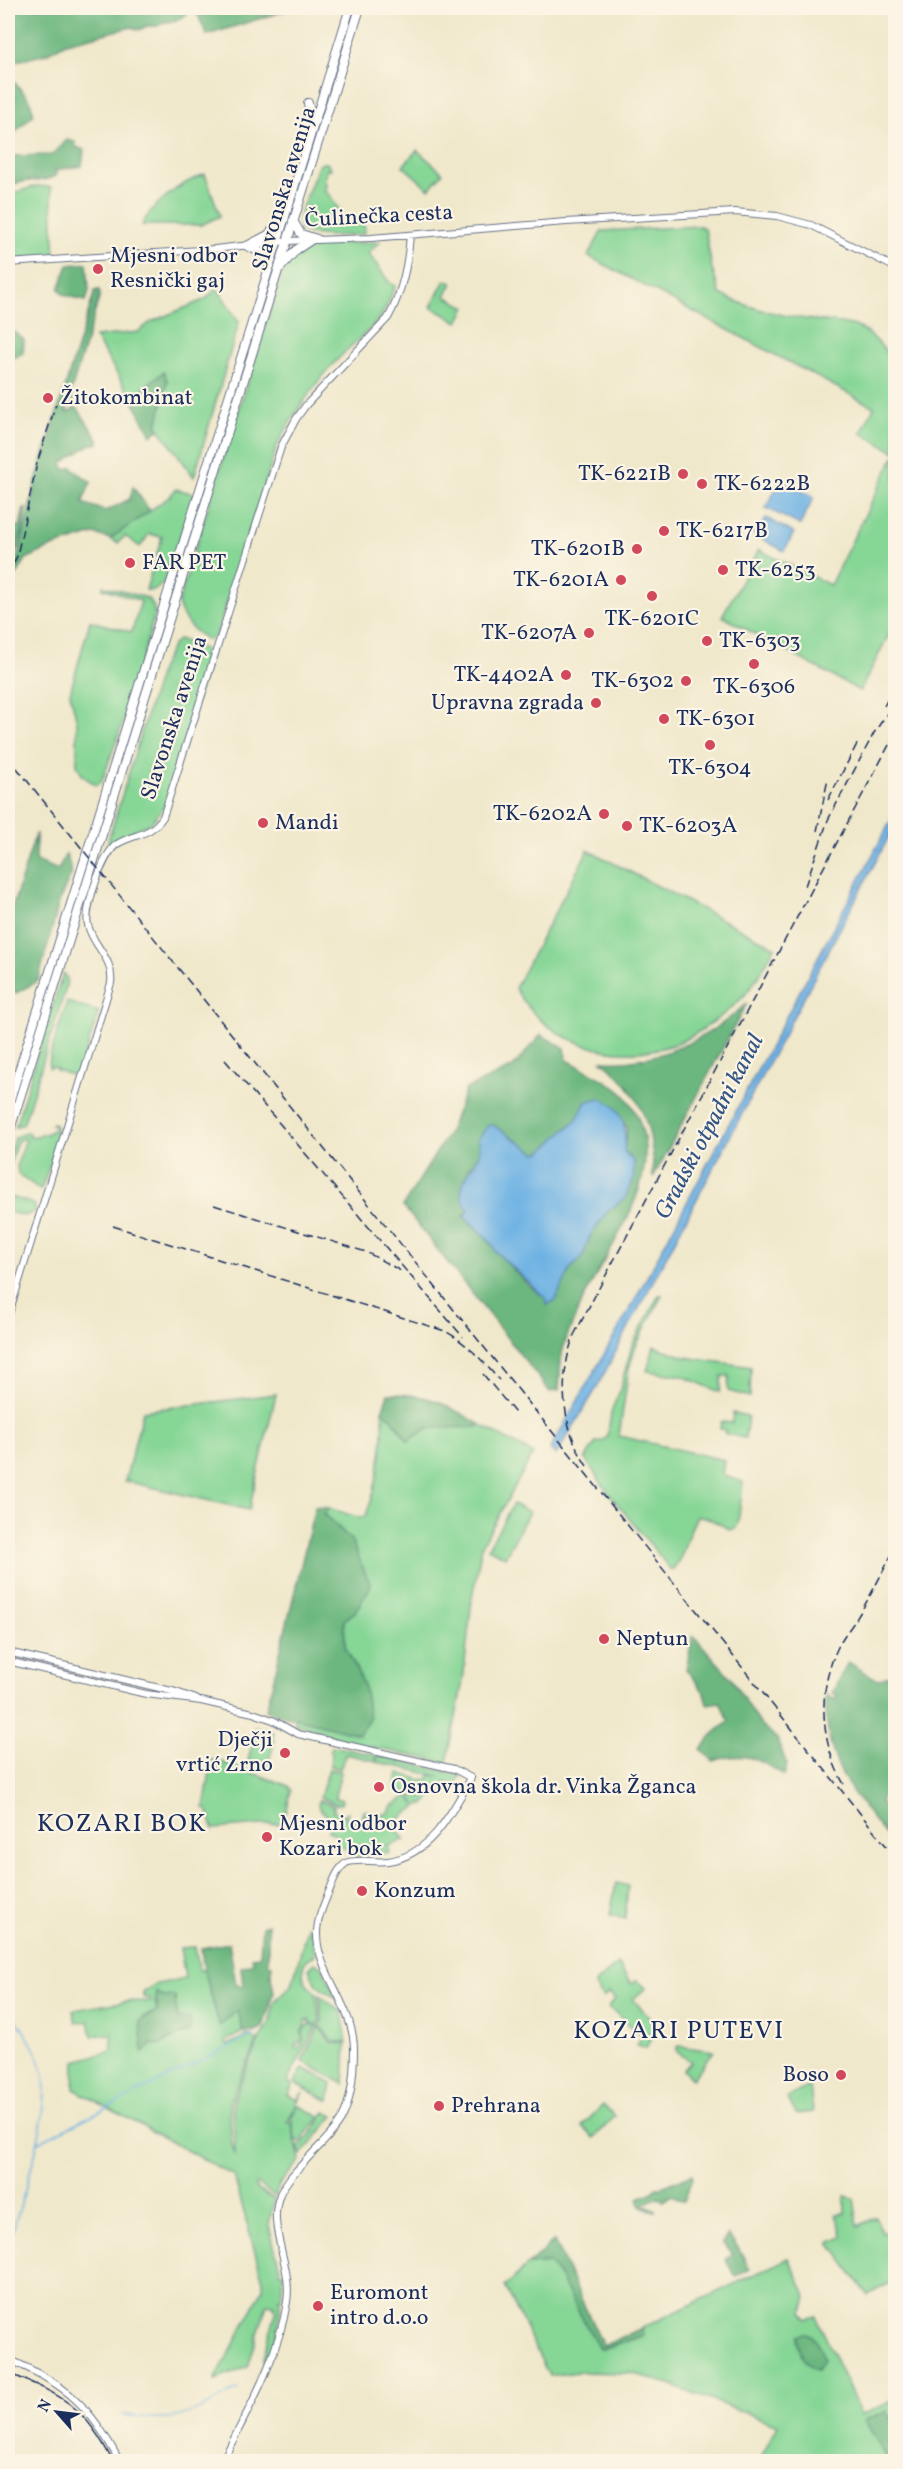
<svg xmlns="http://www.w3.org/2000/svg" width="903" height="2469" viewBox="0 0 903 2469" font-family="Vollkorn,serif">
	<rect width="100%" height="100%" fill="#fcf5e5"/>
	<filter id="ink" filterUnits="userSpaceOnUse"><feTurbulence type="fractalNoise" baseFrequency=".0167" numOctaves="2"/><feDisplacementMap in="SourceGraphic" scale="12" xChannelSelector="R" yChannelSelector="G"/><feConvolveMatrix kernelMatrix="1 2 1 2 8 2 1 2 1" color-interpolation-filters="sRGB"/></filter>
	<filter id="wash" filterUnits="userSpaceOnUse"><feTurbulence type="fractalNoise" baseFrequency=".008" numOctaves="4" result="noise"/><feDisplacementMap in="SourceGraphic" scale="24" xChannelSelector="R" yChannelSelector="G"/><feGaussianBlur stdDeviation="1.35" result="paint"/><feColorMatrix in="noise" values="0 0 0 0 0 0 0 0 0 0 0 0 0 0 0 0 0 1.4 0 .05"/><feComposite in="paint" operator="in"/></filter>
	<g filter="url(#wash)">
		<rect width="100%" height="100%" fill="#f0e8cb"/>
		<!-- green -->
		<path fill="#86d696" stroke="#50827a" stroke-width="1.5" fill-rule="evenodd" d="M417,150L443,173L429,189L403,166Z
			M323,163H327L331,169H327L324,182L326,183L325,192L330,195L347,224L363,222L365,230L363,234C349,235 313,239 302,230C292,222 315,177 319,165Z
			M205,174L220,216L201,225H142C153,202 181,183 205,174Z
			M37,186L51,187L55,257L12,260L10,194Z
			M700,226L705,229L712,269L720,294C749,309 781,316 813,320C827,322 842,322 855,326C870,331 892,354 895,370C897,376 894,382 891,387L895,396V452L861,433L874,407L588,256L602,231Z
			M380,242L368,253L389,282L395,286C381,325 373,325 345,352C321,375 292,415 277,446L216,636L208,640C192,631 184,622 178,604L266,322L285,268L298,252L316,244Z
			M445,280L452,283L445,296L466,307L458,322L431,307Z
			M217,288L239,322L194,477L157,426L167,381L163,373L131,397L95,337L138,332L151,322L206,299Z
			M895,455V623L860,691L722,616L759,550L830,585Z
			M176,489L195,494L165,581C160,586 156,592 146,590L162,537L149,534L140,547L125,536L118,543L110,539L169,497Z
			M103,586L147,598L153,605L155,614L125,717L102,781L96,785L83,776L77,765V722L70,693L90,621L132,632L141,601L103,588Z
			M179,639L204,649L210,655L167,803L151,823L119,838L104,854L161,668L173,645Z
			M588,850L775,947C765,966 754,986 739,1001C722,1017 689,1041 666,1047C608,1063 545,1041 515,988Z
			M63,973L67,978L66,987L25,1119L23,1124L15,1127Z
			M67,1002L99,1012L80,1070L76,1076L56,1070V1068L52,1067L49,1068L50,1056Z
			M54,1123L58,1133V1142L41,1190L18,1174L17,1164L26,1139H20L16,1144L8,1172V1156L15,1137L28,1132L30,1137L46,1134L55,1129L53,1124H50Z
			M11,1197L34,1204L36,1210L26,1216L8,1212V1201L11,1200Z
			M659,1295H662L635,1348L629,1368L619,1436L724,1460L722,1475L743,1482L738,1523L736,1528L731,1530L706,1517H697C686,1533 686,1554 673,1569H670L607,1491L585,1459L596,1442L603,1441L607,1437L612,1409L619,1393L632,1346Z
			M654,1346L685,1357L751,1367L750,1397L728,1391L729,1376H722L720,1392L682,1376L647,1371Z
			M276,1394L249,1510L125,1481L143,1411Z
			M382,1411L392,1418L408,1441L428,1428L478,1427L479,1424L533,1454L482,1545L472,1598L463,1681L447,1763L356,1744L295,1724V1717L359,1734L364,1685L345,1646L344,1619L355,1612L351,1540L324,1513L329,1508L360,1518L366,1515C376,1491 387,1436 382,1411Z
			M733,1413L748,1416L745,1438L725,1434V1430L720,1429L721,1422L732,1423Z
			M513,1504L529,1512L505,1557L488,1548Z
			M256,1727L274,1732L272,1739L275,1740L267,1767L248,1761Z
			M333,1746L397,1760L400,1763L401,1761L453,1773L461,1776L453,1786L447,1782L423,1805L421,1804L392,1824L405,1840L388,1846L390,1853L353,1857L345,1848L335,1843L338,1835L328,1831L331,1826L330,1817C322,1811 316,1810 319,1800L334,1806V1811L343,1815L348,1812L346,1818L359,1824L362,1816L377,1820V1817L362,1815L363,1810L384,1815L389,1812L391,1807L408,1796L416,1805L410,1794L424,1797L395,1789L399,1773L424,1781V1779L429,1780L430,1775L439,1776L377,1762V1757L375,1761L346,1754L340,1769L330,1766L332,1753L329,1751Z
			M212,1760L232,1765L288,1786L291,1790L284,1823L213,1829L208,1811L204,1808Z
			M329,1769L341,1772L335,1796V1798L342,1800L341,1804H335L320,1797Z
			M616,1883L628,1886L625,1919L610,1915Z
			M308,1925L312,1928L315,1955C296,1962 301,1983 316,1993L320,2020L318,2025L310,2023L309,2020L306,2021V2024L302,2031L303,2040L295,2045L297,2049L303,2043V2032L305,2027L312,2024L317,2026L289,2078V2083L293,2085L288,2095L297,2100L303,2092L287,2123H291L300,2160L279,2185L275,2196L257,2184L255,2185L256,2189L274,2199L269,2225L281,2273H284L281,2299H279C283,2310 275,2354 264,2363L263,2358L276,2312L273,2305L267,2304L248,2367L215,2380L263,2289V2281L234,2176L74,2089L75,2061L112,2051L111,2034L92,2036L89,2021L76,2023L73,2010L128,2001L150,2002L151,1999L143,1997V1993L154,1985L185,1978L180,1948L195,1947L199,1970H204L219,2025L239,2009L243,2032L225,2041L227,2045L248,2035L258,2040L230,2101L231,2141L235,2155L233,2100L261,2036L269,2024L275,2001L292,1985ZM155,2002L177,2018L174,2038L160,2045L152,2044L143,2053V2017L157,2011Z
			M315,1963L322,1966L337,1999L316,1985L309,1969Z
			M618,1964L631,1984L637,1980L646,1988L633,1999L658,2028L646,2048L637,2045L642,2036L609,2007L615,1999L609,1992L603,1998L594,1984Z
			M319,1995L342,2012L347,2043L332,2041L320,2026L322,2020Z
			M319,2027L332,2043L346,2044L344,2084L302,2061Z
			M678,2046L714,2051L692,2079L683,2070L691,2062L676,2051Z
			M303,2068L332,2083L329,2101L294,2083Z
			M810,2086L813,2112L796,2114L787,2097Z
			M298,2105L320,2117L300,2141L296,2142L291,2118Z
			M603,2105L615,2116L594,2138L582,2126Z
			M325,2112L334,2116L301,2155L298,2147L311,2134Z
			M845,2196L854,2198L858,2226L876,2217L882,2233L888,2230L890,2238L895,2236V2253L890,2283L868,2295L830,2243L843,2237L836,2214L845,2213Z
			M789,2258L807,2297L803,2312L807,2319L816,2316L861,2415L895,2400V2416L889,2419L887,2413L866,2420L886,2457L876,2462L759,2461L778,2425L651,2378L628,2373L577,2372L549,2376L505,2286L528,2265L549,2263L561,2279L599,2349L608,2348L644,2335L642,2328Z"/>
		<!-- forest -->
		<path fill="#6cb77f" stroke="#44736e" stroke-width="1.5" fill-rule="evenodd" d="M8,8H294L207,35L196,11C188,12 185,16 177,20C170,23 163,20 158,26H147L139,30L132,27L66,43L46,54L13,62C9,81 14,82 26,95C30,100 32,108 34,114L8,139Z
			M67,140L75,142L76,147L84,150L82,166L55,170L57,175C39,185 30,178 14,184L8,181V156L52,155Z
			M87,263L89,290L86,301L63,294L59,289L68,265Z
			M99,290L100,295L71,391L74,403L68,407L66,413L73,410L74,406L78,409L99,441L97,444H91L62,463L65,470L72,467L74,470L91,482L82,503L106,511L130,499L133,487L150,511L110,539L94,534L52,547L26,559L8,590V578L18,556L37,477L95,291Z
			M8,327L24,340L23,353L8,361Z
			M164,372L167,381L157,426L159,430L151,435L131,397Z
			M24,508H26L22,533L8,575V528L12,526L20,527Z
			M36,833V861L58,870L66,854L72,873L60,899L38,981L16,993L8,990V921Z
			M747,1003L653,1178C655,1130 641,1091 602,1061C655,1065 709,1039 747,1003Z
			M541,1035L565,1048L567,1060C583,1069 613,1082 625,1096C679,1165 611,1239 582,1302C575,1317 566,1337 562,1353C560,1365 560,1378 559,1390L550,1392L403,1206L448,1134L466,1089L513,1067ZM586,1102L627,1127L624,1151L634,1162L625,1198L608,1211L590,1236L582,1258L571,1268L555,1300C531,1295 513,1267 495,1251C495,1242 472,1225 464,1217L469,1210L468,1170L479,1154L493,1125L536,1154L541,1152L576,1120Z
			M388,1394C429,1393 445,1404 479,1424L478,1427L428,1428L408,1441L392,1418L382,1411Z
			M315,1507L329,1508L324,1514L351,1540L371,1586L355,1612L344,1620L345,1646L364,1685L369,1718L359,1734L266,1711Z
			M693,1635L731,1678L760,1724L777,1739L787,1765L784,1775C757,1758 745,1751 713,1761L701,1749L712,1735L729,1721L720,1702L707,1704L704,1692L686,1669Z
			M848,1662L878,1680L895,1673V1772L880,1802L895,1821V1847C855,1796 823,1765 826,1695L835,1700L838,1696L832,1693Z
			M268,1924V1964L272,1965L271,1976L274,1993L263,2027L256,2031L243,2032L238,2010L220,2026L204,1970L201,1948L229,1943L236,1985L243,1986L241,1967L253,1963L252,1957L260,1956L262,1926Z
			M156,1992L163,1997L175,1996L177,2018L191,2019L190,2032L166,2040L160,2045L152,2044L143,2053L140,2021L157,2011Z
			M692,2174L693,2178L684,2201L672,2195L663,2201L659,2197L645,2203L644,2205L656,2211H650L640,2205L638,2198L651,2193L656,2187H662Z
			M728,2235L739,2249L750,2269L735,2277L726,2260L733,2254L722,2243Z
			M554,2241L603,2346L642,2328L644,2335L608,2348L599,2349L561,2279L549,2263L528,2265Z
			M804,2334L812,2335L821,2349L823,2360L817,2370C805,2365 797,2349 798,2336Z
			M887,2412L889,2419L895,2416L896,2452L886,2457L865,2420Z"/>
		<!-- water -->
		<path fill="#6eb2e4" stroke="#4470a1" stroke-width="1.5" d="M781,480L814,497L800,525L766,508Z
			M766,518L794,533L784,551L756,536L751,531L758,532Z
			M895,813V825L595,1391L556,1455L550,1449L630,1309Z
			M599,1098C625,1108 627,1125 624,1151L634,1162V1178L625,1198L608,1211L590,1236L582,1258L571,1268L555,1300L547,1305L545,1298L495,1251C495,1242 471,1224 464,1216L469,1210C444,1182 489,1164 478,1139L488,1126L493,1125L536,1153L541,1152L576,1120L586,1102Z"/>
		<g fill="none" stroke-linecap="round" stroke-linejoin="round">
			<!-- stream -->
			<path stroke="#6eb2e4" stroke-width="1.5" d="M8,2010C22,2025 42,2057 44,2078C50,2122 20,2203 8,2248
				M38,2142L253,2035
				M123,2415C137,2416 151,2419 165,2418C192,2417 215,2401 238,2389"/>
		</g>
	</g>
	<g filter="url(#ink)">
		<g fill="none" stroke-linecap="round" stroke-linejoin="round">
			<!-- tertiary casing -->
			<g stroke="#667084" stroke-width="8">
				<path id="tertiary" d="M8,263L215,249L286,241L371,238L566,222L735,212L777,216L811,225L896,268
					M8,1317L111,983C114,958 93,947 88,925C84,908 103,854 117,844C135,833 149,837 163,817L281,447L296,419L306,405L388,318C402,293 408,263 410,235
					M8,1652L176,1692L196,1699
					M8,1661L146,1694L201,1701L253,1713L273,1720L298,1734L454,1769L471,1778C452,1812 430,1856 388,1861C374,1863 358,1858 346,1863C336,1870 333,1883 328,1894C323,1906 317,1920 317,1933C316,1971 354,2006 354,2049C354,2072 352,2100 341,2120C333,2134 319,2146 308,2158C298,2169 286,2180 280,2194C266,2229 293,2264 287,2302C278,2359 248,2410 222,2462
					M8,2359C66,2384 90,2405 120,2462"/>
			</g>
			<!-- secondary casing -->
			<g stroke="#667084" stroke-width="10">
				<path id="secondary" d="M308,103L312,122
					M293,221L301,234L317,239
					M247,246L268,235L281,221
					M247,246L262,253L270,266
					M281,267L296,250L311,240
					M8,1106L350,8
					M8,1136L360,8"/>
			</g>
			<!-- tertiary -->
			<use href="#tertiary" stroke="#fff" stroke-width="6"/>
			<!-- secondary -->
			<use href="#secondary" stroke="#fff" stroke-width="8"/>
			<!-- tram -->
			<path stroke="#1b2f5e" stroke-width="1.5" d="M8,2373C63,2395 85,2406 113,2462"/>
			<!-- rail -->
			<path stroke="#1b2f5e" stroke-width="1.5" stroke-dasharray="9 4.5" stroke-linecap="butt" d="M8,576L17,556L37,463L56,404
				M884,706L896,684
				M8,757L896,1858
				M828,800L857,744
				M817,831L828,779
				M805,886L828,820L874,733L896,700
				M225,1060L463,1337
				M214,1205L366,1252L401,1271
				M113,1226L445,1331C467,1343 483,1361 499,1380
				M483,1374L515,1413
				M587,1466C561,1427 558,1379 574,1335L896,732
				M844,1784C819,1741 817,1687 840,1643C845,1633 853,1625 858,1616C872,1594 883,1570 896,1547"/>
		</g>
	</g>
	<!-- markers -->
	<g fill="#d1495b" stroke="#fcf5e5" stroke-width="2">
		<circle cx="98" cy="269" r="6"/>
		<circle cx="48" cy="398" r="6"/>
		<circle cx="683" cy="474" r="6"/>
		<circle cx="702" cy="484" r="6"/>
		<circle cx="664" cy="531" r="6"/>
		<circle cx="637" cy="549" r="6"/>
		<circle cx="130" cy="563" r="6"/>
		<circle cx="723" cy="570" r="6"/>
		<circle cx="621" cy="580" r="6"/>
		<circle cx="652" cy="596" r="6"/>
		<circle cx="589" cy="633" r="6"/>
		<circle cx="707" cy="641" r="6"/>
		<circle cx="754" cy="664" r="6"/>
		<circle cx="566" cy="675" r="6"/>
		<circle cx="686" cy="681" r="6"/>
		<circle cx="596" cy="703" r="6"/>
		<circle cx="664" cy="719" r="6"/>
		<circle cx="710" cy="745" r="6"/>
		<circle cx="604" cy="814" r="6"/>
		<circle cx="263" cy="823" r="6"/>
		<circle cx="627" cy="826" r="6"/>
		<circle cx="604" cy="1639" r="6"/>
		<circle cx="285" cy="1753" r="6"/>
		<circle cx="379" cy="1787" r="6"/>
		<circle cx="267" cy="1837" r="6"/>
		<circle cx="362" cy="1891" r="6"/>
		<circle cx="841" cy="2075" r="6"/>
		<circle cx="439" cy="2106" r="6"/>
		<circle cx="318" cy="2306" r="6"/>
	</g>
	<g text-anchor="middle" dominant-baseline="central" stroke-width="4.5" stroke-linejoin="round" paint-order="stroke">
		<!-- street labels -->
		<g font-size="22" fill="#1b2f5e" stroke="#fcf5e5">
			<text transform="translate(285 189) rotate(-73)">Slavonska avenija</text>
			<text transform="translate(379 217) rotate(-3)">Čulinečka cesta</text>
			<text transform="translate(175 718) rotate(-72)">Slavonska avenija</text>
		</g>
		<!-- poi labels -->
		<g font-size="22" fill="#1b2f5e" stroke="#fcf5e5" text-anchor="start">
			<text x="110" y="256">Mjesni odbor<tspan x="110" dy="25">Resnički gaj</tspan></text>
			<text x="60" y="398">Žitokombinat</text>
			<text x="671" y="474" text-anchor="end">TK-6221B</text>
			<text x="714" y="484">TK-6222B</text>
			<text x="676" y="531">TK-6217B</text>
			<text x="625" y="549" text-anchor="end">TK-6201B</text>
			<text x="142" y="563">FAR PET</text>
			<text x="735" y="570">TK-6253</text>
			<text x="609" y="580" text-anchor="end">TK-6201A</text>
			<text x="652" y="619" text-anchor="middle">TK-6201C</text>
			<text x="577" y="633" text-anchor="end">TK-6207A</text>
			<text x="719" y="641">TK-6303</text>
			<text x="554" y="675" text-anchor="end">TK-4402A</text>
			<text x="674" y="681" text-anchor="end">TK-6302</text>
			<text x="754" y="687" text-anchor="middle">TK-6306</text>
			<text x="584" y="703" text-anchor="end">Upravna zgrada</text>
			<text x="676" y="719">TK-6301</text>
			<text x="710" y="768" text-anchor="middle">TK-6304</text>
			<text x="592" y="814" text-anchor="end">TK-6202A</text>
			<text x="275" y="823">Mandi</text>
			<text x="639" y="826">TK-6203A</text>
			<text x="616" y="1639">Neptun</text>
			<text x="273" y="1740" text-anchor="end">Dječji<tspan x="273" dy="25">vrtić Zrno</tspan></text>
			<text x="391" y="1787">Osnovna škola dr. Vinka Žganca</text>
			<text x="279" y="1824">Mjesni odbor<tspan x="279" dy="25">Kozari bok</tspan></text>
			<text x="374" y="1891">Konzum</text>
			<text x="829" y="2075" text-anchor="end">Boso</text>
			<text x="451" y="2106">Prehrana</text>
			<text x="330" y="2293">Euromont<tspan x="330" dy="25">intro d.o.o</tspan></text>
		</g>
		<!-- water labels -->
		<g font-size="24" font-style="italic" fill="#345686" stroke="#fcf5e5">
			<text transform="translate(710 1127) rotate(-62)">Gradski otpadni kanal</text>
		</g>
		<!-- quarter labels -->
		<g font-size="26" letter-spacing="1.5" fill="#1b2f5e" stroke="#fcf5e5">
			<text x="122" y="1824">KOZARI BOK</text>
			<text x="679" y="2031">KOZARI PUTEVI</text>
		</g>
	</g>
	<!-- margin -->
	<rect width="903" height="2469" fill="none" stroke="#fcf5e5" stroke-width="30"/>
	<!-- north arrow -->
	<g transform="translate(57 2412) rotate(298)" stroke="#fcf5e5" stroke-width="4.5" paint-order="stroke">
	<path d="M0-4.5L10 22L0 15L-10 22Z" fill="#1b2f5e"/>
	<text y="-9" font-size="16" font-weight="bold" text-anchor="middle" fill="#1b2f5e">N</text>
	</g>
</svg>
